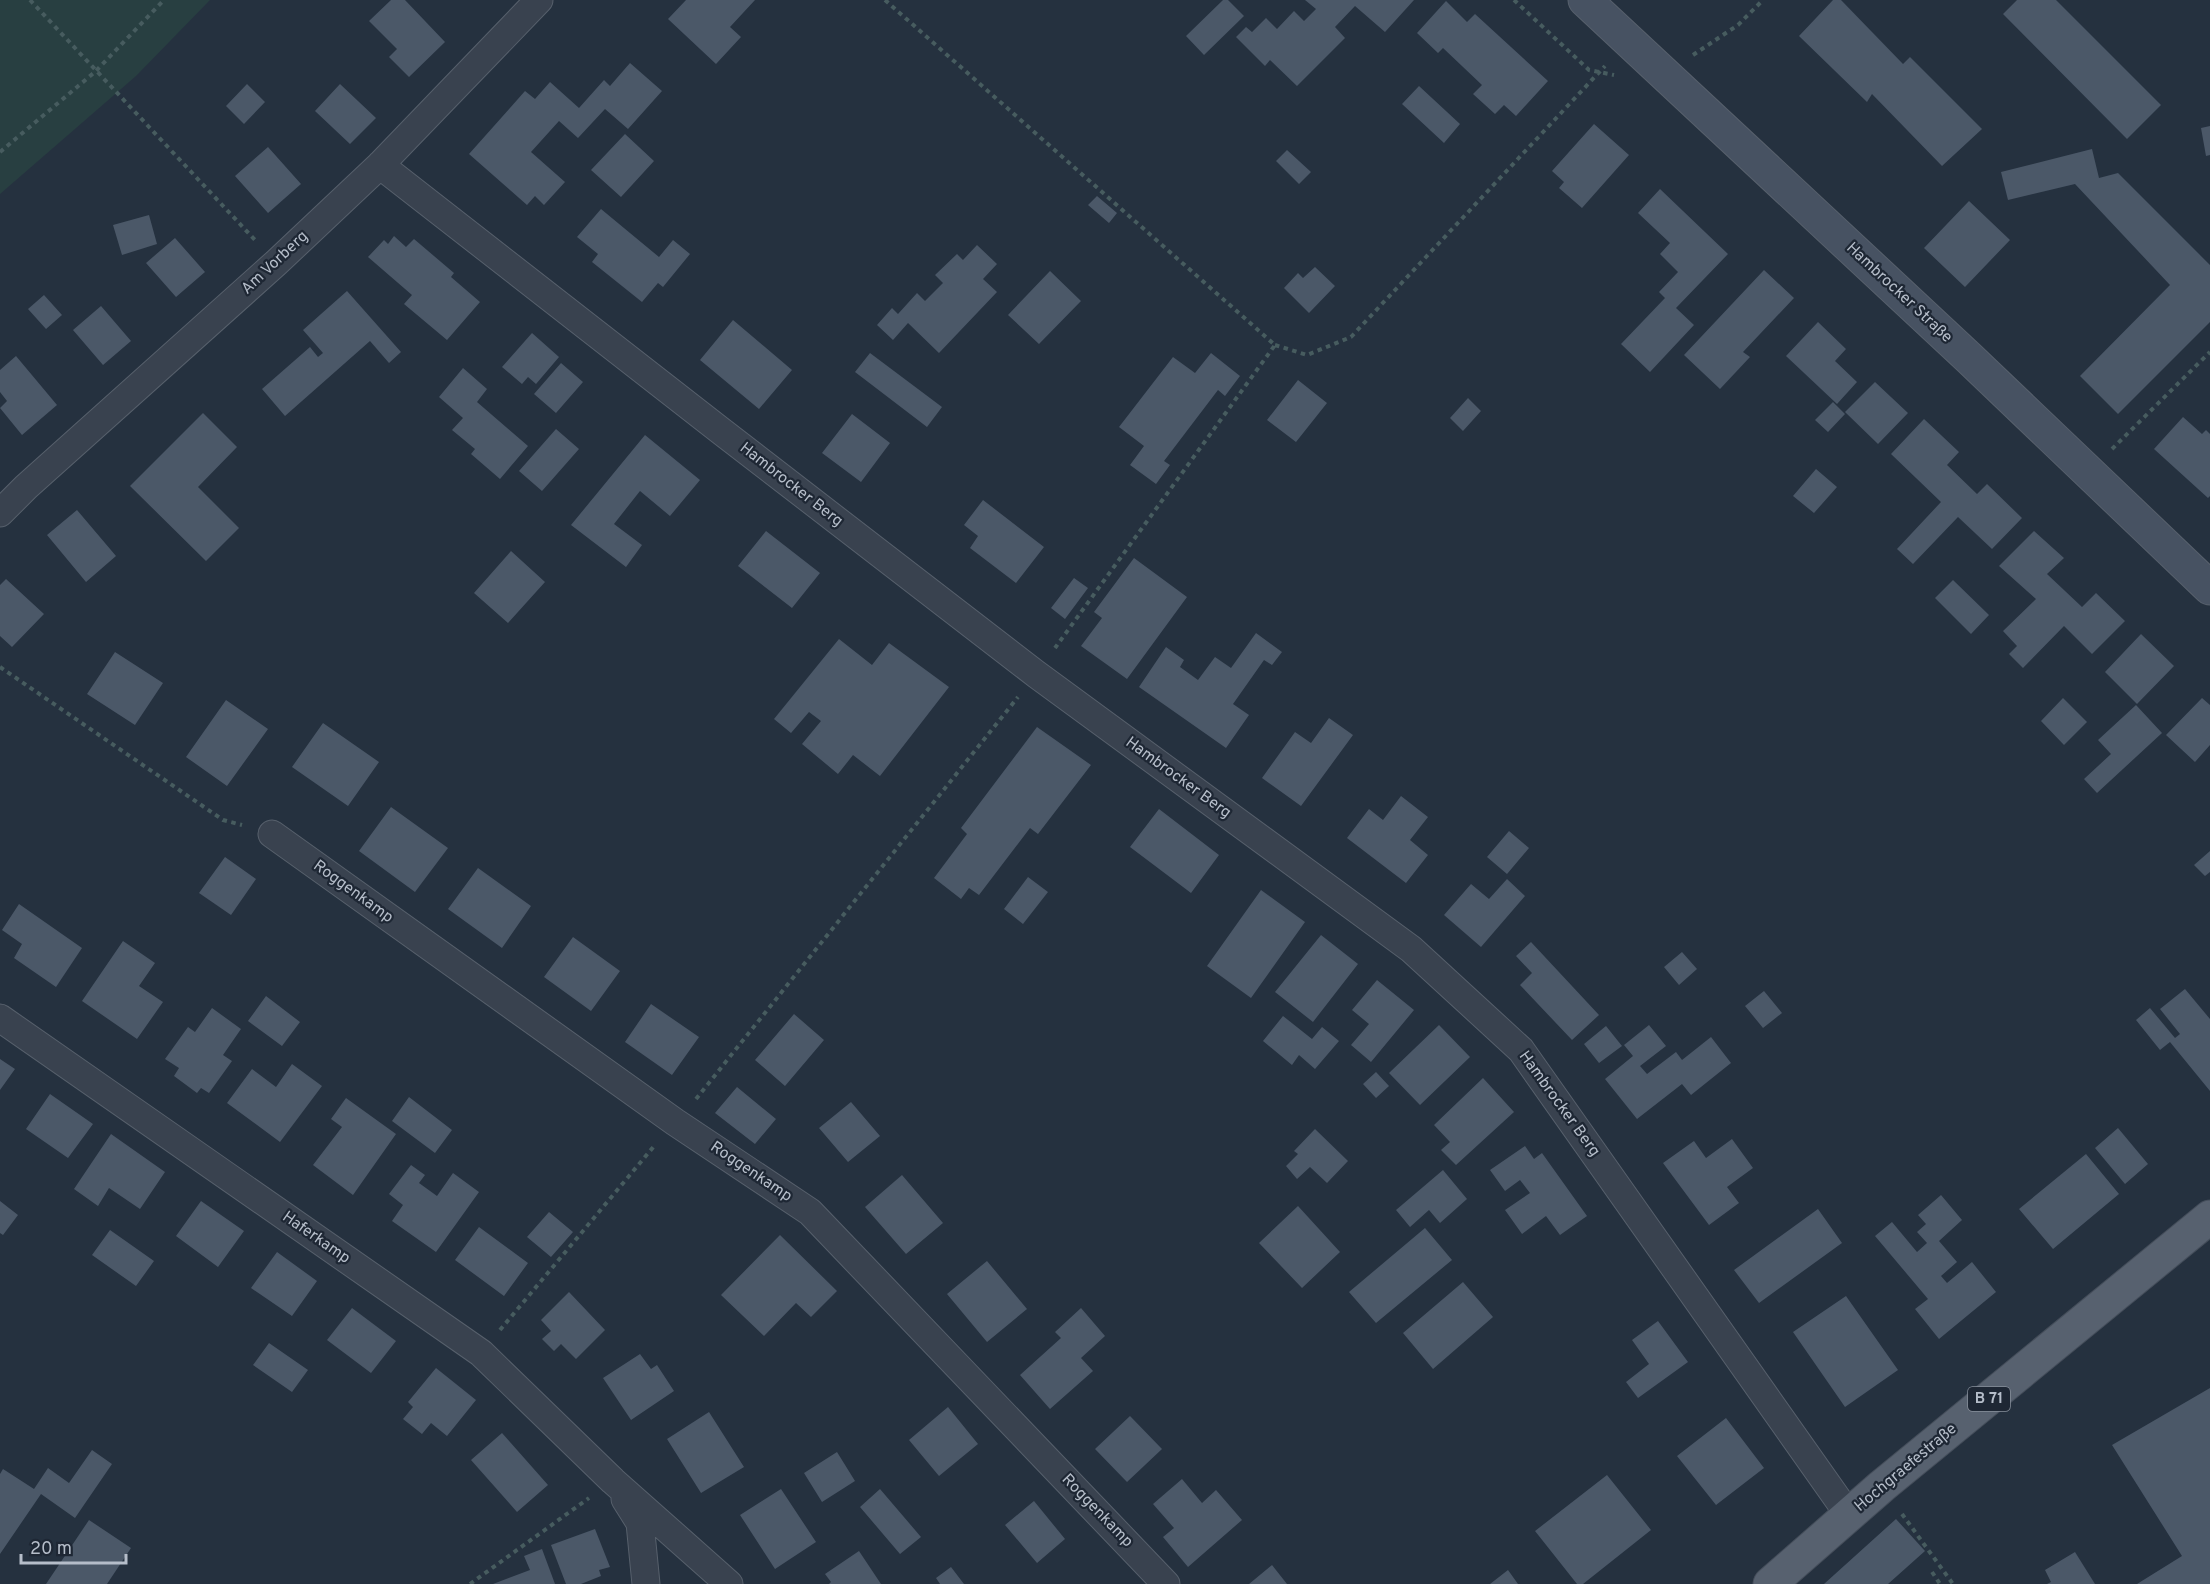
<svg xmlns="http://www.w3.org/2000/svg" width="2210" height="1584" viewBox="0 0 2210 1584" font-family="Overpass,sans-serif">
	<rect width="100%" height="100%" fill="#25313f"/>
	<!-- green -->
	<path fill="#283f41" d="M0,0H210L136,76L0,194Z"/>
	<!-- building -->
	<path fill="#4b5868" d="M391,0H405L445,42L409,77L389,57L397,49L369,21Z
		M686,0H755L730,27L741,37L716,64L668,19Z
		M1223,0H1228L1244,16L1204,55L1186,36Z
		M1305,0H1414L1385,32L1355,6L1335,27L1345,38L1297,86L1270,60L1265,66L1236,37L1246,27L1252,32L1266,18L1277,29L1294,11L1304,21L1316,9Z
		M1833,0H1841L1903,64L1910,57L1982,129L1942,166L1872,94L1867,102L1799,36Z
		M2017,0H2056L2161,105L2127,139L2003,14Z
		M1446,1L1467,22L1475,14L1548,81L1516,116L1504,105L1495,114L1473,94L1482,85L1443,48L1438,53L1417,33Z
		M630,63L662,91L628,129L605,109L578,138L559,121L531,152L565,182L544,205L535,196L527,205L469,154L525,91L535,99L550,82L579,108L604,80L610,86Z
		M247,84L265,102L244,124L226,106Z
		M340,84L376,118L350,144L315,111Z
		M1419,86L1460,124L1444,143L1402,104Z
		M1594,124L1629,155L1582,208L1559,188L1564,182L1552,171Z
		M2210,126V155L2206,156L2201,128Z
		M625,134L654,161L621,197L591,170Z
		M268,147L301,184L268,213L235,176Z
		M2092,149L2099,178L2118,173L2210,265V322L2118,414L2080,376L2170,285L2075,184L2008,200L2001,172Z
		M1287,150L1311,172L1299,184L1276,161Z
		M1660,189L1728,254L1676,308L1694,325L1650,372L1621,344L1665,298L1659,292L1678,272L1660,254L1670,243L1638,213Z
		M1097,196L1117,213L1109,223L1088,205Z
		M1969,201L2010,240L1965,287L1924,248Z
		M601,209L659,257L673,240L690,254L663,287L658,283L642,302L592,262L598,254L577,237Z
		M149,215L157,244L122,255L113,225Z
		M394,236L406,247L414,239L454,273L451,277L480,302L447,340L404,304L412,295L368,257L384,240L388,244Z
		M175,238L205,272L176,297L146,263Z
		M977,245L997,264L983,279L997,292L939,353L908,323L893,340L877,325L892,308L898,314L917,293L925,301L943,283L935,275L957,254L963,260Z
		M1315,267L1335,286L1309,313L1284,288L1298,273L1303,278Z
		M1764,270L1794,298L1743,352L1750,357L1720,389L1684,355Z
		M1050,271L1081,301L1039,344L1008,315Z
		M347,291L401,352L389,363L370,341L285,416L262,389L310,347L318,357L323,353L303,330Z
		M44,295L62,315L46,329L28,309Z
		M101,306L131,341L103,365L73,330Z
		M733,320L792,370L759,409L700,360Z
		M1818,322L1846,349L1835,361L1857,382L1837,404L1786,356Z
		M532,333L559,357L536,384L528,377L522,384L502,367Z
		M870,353L942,407L927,427L855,372Z
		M1211,353L1240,376L1225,396L1218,390L1164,461L1170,465L1156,484L1130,465L1144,446L1119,427L1173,357L1195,373Z
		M16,356L57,405L22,435L0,408L7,401L0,392V370Z
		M561,363L583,382L556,413L534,394Z
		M463,368L487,389L477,402L528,446L500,479L471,454L475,449L452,430L463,418L439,397Z
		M1298,380L1327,403L1296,442L1267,420Z
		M1875,382L1908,413L1878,444L1845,412Z
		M1468,398L1481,411L1463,431L1450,418Z
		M1833,402L1845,414L1828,432L1815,420Z
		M203,413L237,447L198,487L239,528L206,561L130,486Z
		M852,414L890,443L861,482L822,453Z
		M2183,417L2202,434L2206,430L2210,434V496L2208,498L2154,449Z
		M1924,419L1959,452L1947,465L1977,494L1987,484L2022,518L1992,549L1958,517L1913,564L1897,549L1941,502L1891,454Z
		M556,429L579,449L542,491L519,471Z
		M645,435L700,480L670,516L640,491L614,524L642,545L626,567L571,525Z
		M1816,469L1837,487L1814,513L1793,496Z
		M983,500L1044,547L1016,583L970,548L978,536L964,525Z
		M77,510L116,556L86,582L47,535Z
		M766,531L820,573L792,608L738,566Z
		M2034,531L2064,558L2047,574L2082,607L2096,593L2125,621L2092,654L2064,626L2023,668L2009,654L2017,646L2003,631L2036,599L1999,566Z
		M511,551L545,582L508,623L474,593Z
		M1134,558L1187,597L1127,679L1081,646L1102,618L1094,612Z
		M1074,578L1088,588L1065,619L1051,608Z
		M6,579L44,614L12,647L0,636V585Z
		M1953,580L1989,615L1971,634L1935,598Z
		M1256,633L1282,652L1272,665L1264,660L1233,704L1249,715L1226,748L1139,687L1166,647L1184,660L1180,667L1198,680L1215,657L1231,668Z
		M2141,634L2174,666L2137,704L2105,672Z
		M839,639L872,665L889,643L949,687L880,776L853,755L838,774L802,744L821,721L809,712L791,733L774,719Z
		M115,652L163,683L135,725L87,694Z
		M2063,698L2087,722L2064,745L2041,721Z
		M2202,698L2210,705V745L2195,762L2166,735Z
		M226,700L268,729L227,786L186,757Z
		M2136,705L2162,733L2097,793L2084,779L2111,754L2098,740Z
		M1329,718L1353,735L1301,806L1262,778L1295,732L1311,743Z
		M323,723L379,762L348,806L292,767Z
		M1037,727L1091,765L1038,834L1030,828L979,895L969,888L961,899L934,878L967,834L961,828Z
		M1401,796L1428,817L1410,840L1428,855L1406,883L1347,838L1369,809L1383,820Z
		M391,807L448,848L415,892L359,851Z
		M1159,809L1219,855L1191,893L1130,847Z
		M1509,831L1529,848L1507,874L1487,857Z
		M2210,851V872L2205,876L2194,865Z
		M225,857L256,879L231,915L199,893Z
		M478,868L531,906L502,948L448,909Z
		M1028,877L1048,892L1023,924L1004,909Z
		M1507,879L1525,896L1481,947L1444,915L1471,884L1489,899Z
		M1261,890L1305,922L1251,998L1207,966Z
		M19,904L82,948L56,987L14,958L22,944L2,930Z
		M1321,935L1358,964L1313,1022L1275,992Z
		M573,937L620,971L591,1011L544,977Z
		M123,941L155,963L139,986L163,1002L137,1039L82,1001Z
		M1531,942L1599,1015L1572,1040L1520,985L1532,973L1516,956Z
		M1682,952L1697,969L1679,985L1664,967Z
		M1377,980L1414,1010L1371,1062L1351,1045L1369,1024L1352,1010Z
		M2185,989L2210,1019V1091L2170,1042L2160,1050L2136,1020L2150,1008L2175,1038L2180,1034L2160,1009Z
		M1764,991L1782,1013L1763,1028L1745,1006Z
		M266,996L300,1022L282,1046L248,1021Z
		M651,1004L699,1037L672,1075L625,1042Z
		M212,1008L241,1029L223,1055L232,1061L209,1093L201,1088L197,1093L174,1076L179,1068L165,1059L188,1027L195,1032Z
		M794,1014L824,1040L785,1086L755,1060Z
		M1283,1016L1312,1039L1322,1027L1339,1041L1315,1069L1299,1055L1292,1065L1263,1041Z
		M1439,1025L1470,1057L1420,1105L1389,1073Z
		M1649,1025L1666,1046L1640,1066L1647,1074L1676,1052L1682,1060L1711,1037L1731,1063L1691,1095L1682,1084L1637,1119L1605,1079L1633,1056L1624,1045Z
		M1606,1026L1622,1046L1599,1063L1584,1044Z
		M0,1059L15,1069L0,1090Z
		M292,1064L322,1086L280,1142L227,1103L252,1069L276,1087Z
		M1376,1072L1389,1086L1376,1098L1363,1084Z
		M1483,1078L1514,1112L1456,1165L1441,1150L1450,1142L1434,1125Z
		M737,1087L776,1119L755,1144L715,1113Z
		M50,1094L93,1124L68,1158L26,1129Z
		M409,1097L452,1130L435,1153L392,1121Z
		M346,1098L396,1134L353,1195L313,1165L342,1127L331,1119Z
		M851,1102L880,1136L848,1162L819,1128Z
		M2118,1128L2148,1164L2125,1184L2095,1148Z
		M1315,1129L1348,1161L1327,1183L1310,1167L1297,1179L1286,1166L1298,1154L1294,1151Z
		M111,1134L165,1172L140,1209L109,1188L98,1206L74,1189Z
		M1732,1139L1753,1168L1727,1187L1739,1203L1709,1225L1663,1163L1694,1141L1706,1158Z
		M1525,1146L1534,1159L1542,1153L1587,1216L1560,1235L1546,1216L1522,1234L1505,1210L1530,1193L1520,1180L1505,1191L1490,1170Z
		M2086,1154L2119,1194L2053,1249L2019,1209Z
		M411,1165L425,1175L419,1183L437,1196L453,1173L479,1192L436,1252L392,1221L403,1205L389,1194Z
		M1443,1170L1467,1199L1440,1223L1429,1210L1410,1227L1396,1210Z
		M902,1175L943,1223L906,1254L865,1207Z
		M1941,1195L1962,1220L1939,1241L1957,1262L1941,1276L1947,1283L1972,1262L1996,1292L1939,1339L1915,1309L1928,1299L1875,1236L1892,1222L1917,1252L1927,1243L1917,1232L1926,1224L1918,1215Z
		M0,1201L18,1215L3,1235L0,1233Z
		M201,1201L244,1231L218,1267L176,1236Z
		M1298,1206L1340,1252L1302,1288L1259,1243Z
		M1818,1209L1842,1243L1759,1303L1734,1270Z
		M549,1212L573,1232L551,1257L527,1237Z
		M479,1227L528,1263L504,1296L455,1260Z
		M1425,1228L1452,1260L1376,1323L1349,1292Z
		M110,1230L154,1261L136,1286L92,1255Z
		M780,1235L837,1291L811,1317L796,1303L764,1336L721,1295Z
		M277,1252L317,1281L292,1316L251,1288Z
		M987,1261L1027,1309L987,1342L947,1294Z
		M1463,1282L1493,1317L1433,1369L1403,1333Z
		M569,1292L605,1330L576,1359L561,1344L554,1351L542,1339L551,1331L541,1320Z
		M1846,1296L1898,1370L1845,1407L1793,1332Z
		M352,1308L396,1341L371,1373L327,1340Z
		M1081,1308L1105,1336L1081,1358L1093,1371L1050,1409L1020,1375L1061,1338L1055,1332Z
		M1658,1321L1688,1362L1638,1398L1626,1382L1649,1364L1632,1340Z
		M269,1343L308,1370L292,1392L253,1365Z
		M640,1354L651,1369L657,1365L674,1391L631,1420L603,1378Z
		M436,1368L476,1400L447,1436L431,1423L422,1434L403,1419L413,1407L408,1402Z
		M2210,1388V1584H2137L2182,1556L2112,1445Z
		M948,1407L978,1444L939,1476L909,1440Z
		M709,1412L744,1467L701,1493L667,1439Z
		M1130,1416L1162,1449L1127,1482L1095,1449Z
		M1726,1418L1764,1468L1716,1505L1677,1456Z
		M502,1433L548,1485L517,1512L471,1460Z
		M92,1450L112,1464L75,1518L41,1494L0,1554V1474L3,1469L34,1489L48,1468L69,1483Z
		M837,1452L855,1481L822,1502L804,1473Z
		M1607,1475L1651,1530L1583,1584H1577L1535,1531Z
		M1182,1479L1202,1503L1216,1490L1242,1520L1188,1567L1163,1537L1174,1528L1153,1504Z
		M781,1489L816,1542L775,1569L740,1515Z
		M880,1489L921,1537L900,1554L860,1507Z
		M1034,1501L1065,1539L1037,1563L1005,1525Z
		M1896,1519L1925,1551L1888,1584H1824Z
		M89,1520L131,1548L107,1584H46Z
		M595,1529L610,1567L599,1570L601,1576L581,1584H566L551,1545Z
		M542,1549L555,1584H493L530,1570L524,1556Z
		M859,1551L881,1584H829L831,1582L825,1574Z
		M2075,1552L2095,1584H2047L2051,1582L2045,1570Z
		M1272,1565L1287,1584H1249Z
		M951,1567L964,1584H940L936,1578Z
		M1508,1570L1518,1584H1490Z"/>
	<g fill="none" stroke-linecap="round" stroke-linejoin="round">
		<!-- street casing -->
		<g stroke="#57606c" stroke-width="29">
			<path id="street" d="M380,165L721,431L1036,674L1411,949L1521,1050L1849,1515
				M0,513L26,487L276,263L380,165L539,0
				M272,834L675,1122L810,1212L1166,1584
				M0,1018L481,1353L613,1481L729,1584
				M625,1499L640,1523L646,1584"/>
		</g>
		<!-- secondary casing -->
		<g stroke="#57606c" stroke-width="35">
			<path id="secondary" d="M1585,0L1968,357L2210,588"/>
		</g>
		<!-- primary casing -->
		<g stroke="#454e5b" stroke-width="35">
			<path id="primary" d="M1770,1584L1882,1486L2210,1217"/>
		</g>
		<!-- path -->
		<path stroke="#475c5f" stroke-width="4" stroke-dasharray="4.5 4.5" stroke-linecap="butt" d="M30,0L255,240
			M885,0L1275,345L1055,648
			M1514,0L1589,70L1614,75
			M1693,55L1738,25L1763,0
			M0,152L96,71L164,0
			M1275,345L1307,355L1351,337L1605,66
			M2112,449L2210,352
			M0,667L223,820L242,825
			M696,1099L1018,697
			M500,1330L655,1145
			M1902,1514L1953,1584
			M1932,1572L1940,1584
			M470,1584L589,1498"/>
		<!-- street -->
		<use href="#street" stroke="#39424f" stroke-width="27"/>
		<!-- secondary -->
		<use href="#secondary" stroke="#475262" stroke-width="33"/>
		<!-- primary -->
		<use href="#primary" stroke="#57616f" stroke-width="33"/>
	</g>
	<g text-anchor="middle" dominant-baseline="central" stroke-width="4.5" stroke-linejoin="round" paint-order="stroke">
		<!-- shield labels -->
		<rect fill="#1e2734" stroke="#88909c" stroke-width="1.5" x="1968" y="1387" width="42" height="24" rx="4.5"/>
		<g font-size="15" font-weight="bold" fill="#b5bdc9">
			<text x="1989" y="1399">B 71</text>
		</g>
		<!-- street labels -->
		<g font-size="16" fill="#b5bdc9" stroke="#1e2734">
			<text transform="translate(275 263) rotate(-43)">Am Vorberg</text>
			<text transform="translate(1899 293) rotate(43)">Hambrocker Straße</text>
			<text transform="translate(791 485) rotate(38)">Hambrocker Berg</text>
			<text transform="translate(1178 778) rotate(36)">Hambrocker Berg</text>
			<text transform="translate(353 892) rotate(36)">Roggenkamp</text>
			<text transform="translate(1559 1104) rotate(54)">Hambrocker Berg</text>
			<text transform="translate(751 1172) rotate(34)">Roggenkamp</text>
			<text transform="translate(316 1238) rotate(35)">Haferkamp</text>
			<text transform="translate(1906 1468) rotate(-40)">Hochgraefestraße</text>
			<text transform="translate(1097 1511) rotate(46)">Roggenkamp</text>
		</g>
	</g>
	<!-- scale -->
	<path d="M21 1554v9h105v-9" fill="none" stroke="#b5bdc9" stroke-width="3"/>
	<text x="30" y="1554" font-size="18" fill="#b5bdc9" stroke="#1e2734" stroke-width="4.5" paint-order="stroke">20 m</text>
</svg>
